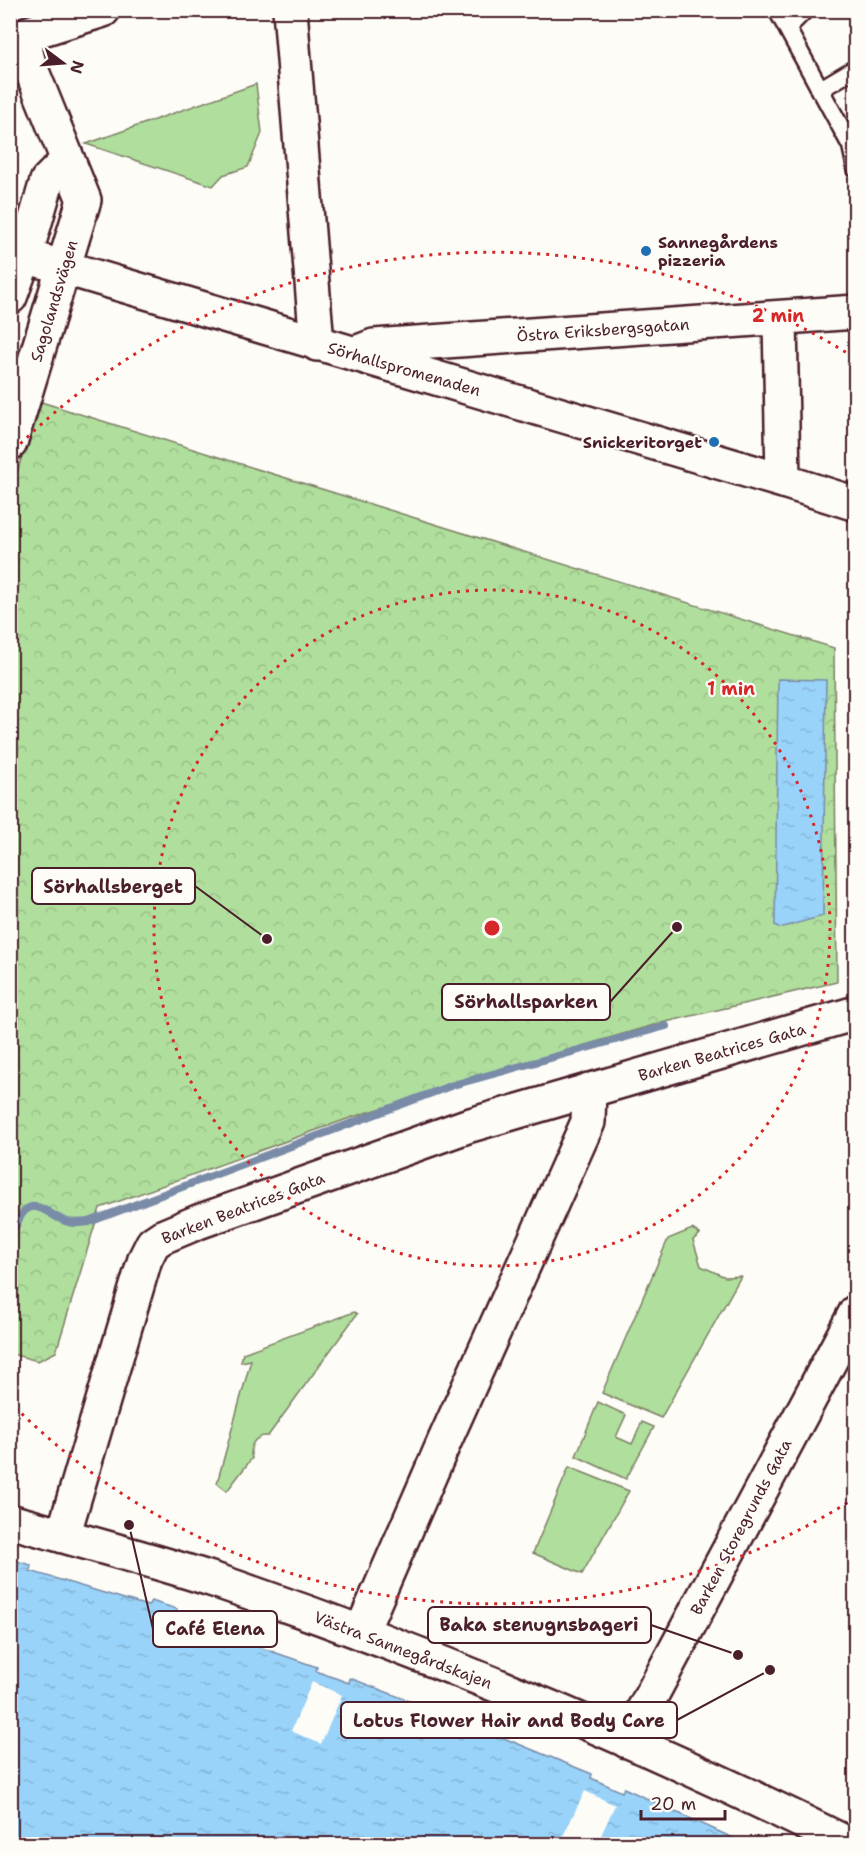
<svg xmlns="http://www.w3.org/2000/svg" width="866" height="1855" viewBox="0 0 866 1855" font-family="'Shantell Sans',sans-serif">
	<defs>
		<pattern id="forest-crowns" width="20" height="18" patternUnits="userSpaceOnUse" patternTransform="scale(1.5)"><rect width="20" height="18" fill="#afde9d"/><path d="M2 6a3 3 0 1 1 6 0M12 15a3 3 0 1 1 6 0" fill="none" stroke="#98be87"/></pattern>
		<pattern id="water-ripples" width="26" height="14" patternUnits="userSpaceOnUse" patternTransform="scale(1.5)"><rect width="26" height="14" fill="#99d3f9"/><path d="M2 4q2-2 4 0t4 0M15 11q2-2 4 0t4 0" fill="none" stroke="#85b5d6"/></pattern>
	</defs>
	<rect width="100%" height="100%" fill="#fdfcf7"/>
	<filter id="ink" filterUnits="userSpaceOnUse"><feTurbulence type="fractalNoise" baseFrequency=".0167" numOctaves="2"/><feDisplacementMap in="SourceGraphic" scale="12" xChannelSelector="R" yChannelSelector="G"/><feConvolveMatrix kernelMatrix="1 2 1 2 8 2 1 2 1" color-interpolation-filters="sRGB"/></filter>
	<g filter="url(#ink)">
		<!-- grass -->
		<path fill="#afde9d" stroke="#7c7e64" stroke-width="1.5" d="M256,84L262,133L248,167L223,175L213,186L86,144Z
			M692,1229L700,1234L693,1240L701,1266L725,1277L741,1276L661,1418L602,1393L668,1239Z
			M354,1312L357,1314L268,1436C255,1435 248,1446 252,1458L227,1491L217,1483L251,1360L241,1362L243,1353Z
			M598,1402L626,1415L616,1437L632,1444L642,1422L654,1427L626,1479L576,1456Z
			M569,1467L629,1491L582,1574L533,1553Z"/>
		<!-- forest -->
		<path fill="url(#forest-crowns)" stroke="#7c7e64" stroke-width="1.5" d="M38,401L834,648L837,982L657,1024L558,1053L350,1118L100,1208L56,1352L38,1361L11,1354L10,497Z"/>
		<!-- water -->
		<path fill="url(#water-ripples)" stroke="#798ba7" stroke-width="1.5" d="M778,679L826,680L823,916L780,928L775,925Z
			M10,1559L31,1565L30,1571L148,1606L151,1601L177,1609L175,1618L317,1667L316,1671L349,1683L350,1678L472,1725L592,1774L591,1778L622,1792L624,1788L746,1844H11Z"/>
		<!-- pier -->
		<path fill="#fdfcf7" d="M312,1682L342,1695L321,1744L291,1731Z
			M585,1791L615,1805L597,1844H572L561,1840Z"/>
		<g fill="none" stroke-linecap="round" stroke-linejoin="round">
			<!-- stream -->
			<path stroke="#798ba7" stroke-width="8" d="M10,1235C16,1229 17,1220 22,1214C35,1196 51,1217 65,1221C73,1224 81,1223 89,1222L453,1085L666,1026"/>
			<!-- lane casing -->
			<g stroke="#4a1f2b" stroke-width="21">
				<path id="lane" d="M777,10L851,146L856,169
					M787,28L805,10
					M819,90L856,68"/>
			</g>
			<!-- street casing -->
			<g stroke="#4a1f2b" stroke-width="38">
				<path id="street" d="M290,10L317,344
					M10,39L103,10
					M25,256L783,481
					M10,297L25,256L47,181L68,160
					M780,318L783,481L856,504
					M356,353L374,346L856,312
					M10,443L84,200L29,64L22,37
					M10,1521C80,1541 151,1559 220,1582C434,1655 646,1743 848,1844
					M63,1536L145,1259L153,1243L162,1237L198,1222L467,1126L856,1013
					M361,1633L445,1440L588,1122L589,1090
					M627,1741L856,1312"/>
			</g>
			<!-- lane -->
			<use href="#lane" stroke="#fdfcf7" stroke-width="16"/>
			<!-- street -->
			<use href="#street" stroke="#fdfcf7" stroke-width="33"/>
		</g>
	</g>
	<!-- distance rings -->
	<g fill="none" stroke="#d62828" stroke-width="3" stroke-dasharray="3 6">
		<circle cx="492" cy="928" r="338"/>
		<path d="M855 1498A676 676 0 0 1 14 1406M14 450A676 676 0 0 1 855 358"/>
	</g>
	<!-- markers -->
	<g fill="#1f6fb2" stroke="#fdfcf7" stroke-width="2">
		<circle cx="646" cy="251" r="6"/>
		<circle cx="714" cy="442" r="6"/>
	</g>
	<g text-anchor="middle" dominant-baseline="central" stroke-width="4.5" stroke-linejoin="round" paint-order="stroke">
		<!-- poi labels -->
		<g font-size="16" font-weight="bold" fill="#4a1f2b" stroke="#fdfcf7" text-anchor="start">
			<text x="658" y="242">Sannegårdens<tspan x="658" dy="18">pizzeria</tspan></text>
			<text x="702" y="442" text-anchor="end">Snickeritorget</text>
		</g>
		<!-- street labels -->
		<g font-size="16" fill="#4a1f2b" stroke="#fdfcf7">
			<text transform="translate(54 301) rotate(-73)">Sagolandsvägen</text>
			<text transform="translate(603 330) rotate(-4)">Östra Eriksbergsgatan</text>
			<text transform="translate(404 369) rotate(16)">Sörhallspromenaden</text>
			<text transform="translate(722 1052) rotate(-16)">Barken Beatrices Gata</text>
			<text transform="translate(243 1208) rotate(-21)">Barken Beatrices Gata</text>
			<text transform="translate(741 1527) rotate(-62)">Barken Storegrunds Gata</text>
			<text transform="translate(403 1650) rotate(21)">Västra Sannegårdskajen</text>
		</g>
	</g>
	<circle cx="492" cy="928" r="9" fill="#d62828" stroke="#fdfcf7" stroke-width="3"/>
	<g font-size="18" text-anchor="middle" font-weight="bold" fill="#d62828" stroke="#fdfcf7" stroke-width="4.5" stroke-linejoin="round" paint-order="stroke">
		<text x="778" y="322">2 min</text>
		<text x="731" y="695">1 min</text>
	</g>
	<!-- callouts -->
	<path fill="none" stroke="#4a1f2b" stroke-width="2" d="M267 939L195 886M677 927L610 1002M738 1655L651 1625M129 1525L153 1629M770 1670L677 1720"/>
	<g fill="#4a1f2b" stroke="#fdfcf7" stroke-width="2">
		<circle cx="267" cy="939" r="6"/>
		<circle cx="677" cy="927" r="6"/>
		<circle cx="738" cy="1655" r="6"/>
		<circle cx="129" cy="1525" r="6"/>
		<circle cx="770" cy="1670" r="6"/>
	</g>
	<g fill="#fdfcf7" stroke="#4a1f2b" stroke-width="2">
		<rect x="32" y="868" width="163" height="36" rx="6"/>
		<rect x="442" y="984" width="168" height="36" rx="6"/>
		<rect x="428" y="1607" width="223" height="36" rx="6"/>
		<rect x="153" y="1611" width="124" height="36" rx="6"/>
		<rect x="341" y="1702" width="336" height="36" rx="6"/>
	</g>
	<g font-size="18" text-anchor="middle" font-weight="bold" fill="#4a1f2b">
		<text x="113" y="893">Sörhallsberget</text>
		<text x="526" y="1008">Sörhallsparken</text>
		<text x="539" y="1631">Baka stenugnsbageri</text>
		<text x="215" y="1635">Café Elena</text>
		<text x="509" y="1727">Lotus Flower Hair and Body Care</text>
	</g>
	<!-- margin -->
	<rect width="866" height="1855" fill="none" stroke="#fdfcf7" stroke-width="36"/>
	<rect x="18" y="18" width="830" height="1819" fill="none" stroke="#4a1f2b" stroke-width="2" filter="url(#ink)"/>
	<!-- north arrow -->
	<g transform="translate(63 63) rotate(106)" stroke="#fdfcf7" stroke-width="4.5" paint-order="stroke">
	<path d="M0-4.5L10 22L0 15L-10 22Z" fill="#4a1f2b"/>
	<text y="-9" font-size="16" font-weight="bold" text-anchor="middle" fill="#4a1f2b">N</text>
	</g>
	<!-- scale -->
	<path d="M641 1810v9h84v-9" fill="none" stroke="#4a1f2b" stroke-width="3"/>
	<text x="650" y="1810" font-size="18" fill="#4a1f2b" stroke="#fdfcf7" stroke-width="4.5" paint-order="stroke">20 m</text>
</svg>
